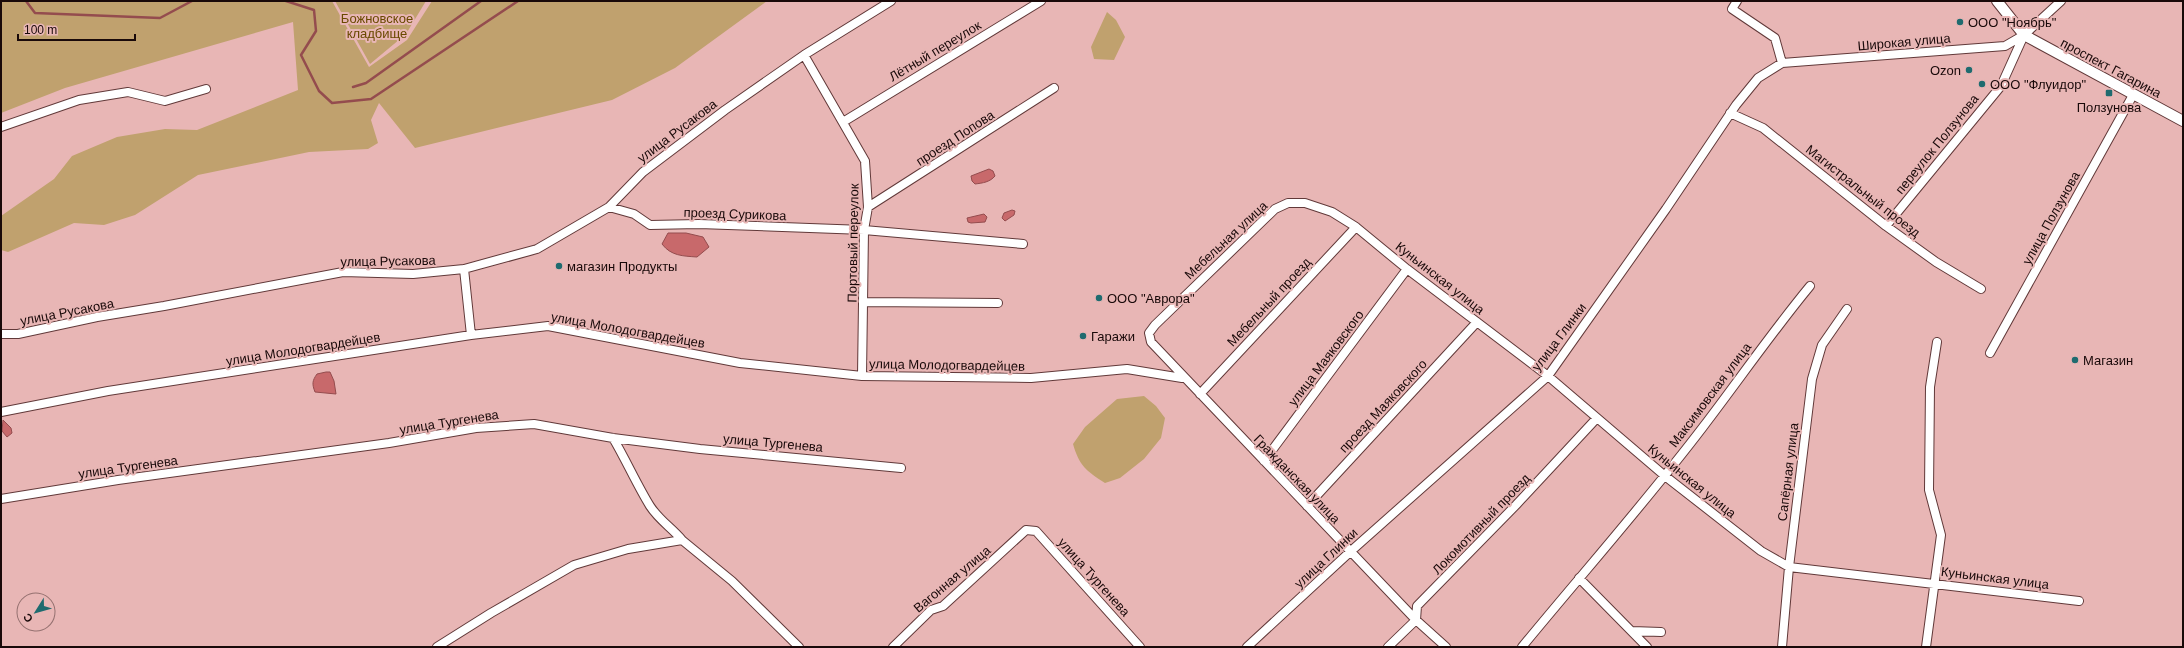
<svg xmlns="http://www.w3.org/2000/svg" width="2184" height="648" viewBox="0 0 2184 648" font-family="Helvetica,sans-serif">
	<rect width="100%" height="100%" fill="#e8b6b5"/>
	<!-- green -->
	<path fill="#c0a16e" d="M1,1H332L369,67L407,40L432,1H767L675,68L612,100L415,148L379,103L371,120L378,143L368,149L309,152L198,175L135,215L104,225L74,223L8,252L1,250V216L54,179L72,156L117,137L165,129L197,130L298,90L293,22L65,88L1,113Z
		M335,1H426L406,34L370,64Z
		M1107,12L1116,20L1125,37L1114,60L1094,59L1091,47Z
		M1144,396L1156,406L1165,418L1161,438L1144,459L1120,478L1105,483C1086,471 1079,465 1073,444L1085,427L1117,399Z"/>
	<!-- water -->
	<path fill="#c8696b" stroke="#944c4e" d="M989,169L993,171L995,176C990,182 983,183 975,184L972,181L971,176Z
		M1012,210L1015,211L1014,215L1005,221L1002,218L1004,213Z
		M984,214L987,217L985,222L971,223L968,222L967,218Z
		M668,233H686L703,237L709,247L697,257C683,256 671,256 662,244Z
		M326,372H330L334,381L336,394L315,392C312,384 312,381 317,374Z
		M3,420L11,428L12,433L7,437L2,431Z"/>
	<g fill="none" stroke-linecap="round" stroke-linejoin="round">
		<!-- stream -->
		<path stroke="#944c4e" stroke-width="2.5" d="M26,1L35,13L160,18L192,1
			M286,1L314,10L316,31L301,55L319,91L332,103L371,99L518,1
			M353,87L366,83L481,1"/>
		<!-- minor casing -->
		<g stroke="#613939" stroke-width="10">
			<path id="minor" d="M1737,1L1732,9L1775,38L1782,63
				M804,55L865,161L868,207L864,230L862,376
				M1730,113L1763,128L1886,226L1936,262L1981,289
				M843,122L1041,1
				M1,127L79,100L128,92L165,101L206,89
				M609,207L634,214L650,225L699,224L864,230L1023,244
				M868,207L1054,88
				M1886,226L2001,86L2024,35L2061,1
				M464,269L471,335
				M863,302L998,303
				M1,334H18L97,317L164,306L343,272L413,274L464,269L537,249L609,207L643,172L725,110L804,55L891,1
				M1990,353L2133,95
				M1200,394L1356,227
				M1,412L108,391L471,335L548,326L740,363L862,376L1031,378L1127,369L1182,378
				M613,438C626,460 637,485 650,506C659,520 672,528 682,540
				M1264,461L1407,269
				M1,499L118,480L389,443L476,428L534,424L613,438L700,449L901,468
				M1307,506L1477,322
				M1579,578L1647,647
				M1632,631L1661,632
				M437,647L491,613L574,565L628,549L682,540L732,581L799,647
				M893,647L931,610L943,606L1026,530L1036,531L1140,647
				M1247,647L1351,551L1548,376L1666,209L1736,105L1758,78L1782,63L2005,46L2024,35
				M1388,647L1416,620L1417,606L1516,505L1596,419
				M1446,647L1416,620L1151,342L1149,333L1155,325L1275,209L1288,203H1305L1332,212L1356,227L1407,269L1548,376L1665,476L1761,551L1789,567L2079,601
				M1522,647C1582,574 1646,502 1703,427C1739,380 1772,332 1810,286
				M1782,647L1789,567L1812,379L1822,345L1847,309
				M1926,647L1941,535L1929,490L1930,387L1937,342"/>
		</g>
		<!-- major casing -->
		<g stroke="#613939" stroke-width="12">
			<path id="major" d="M1997,1L2024,35L2183,121"/>
		</g>
		<!-- minor -->
		<use href="#minor" stroke="#fff" stroke-width="8"/>
		<!-- major -->
		<use href="#major" stroke="#fff" stroke-width="10"/>
	</g>
	<!-- markers -->
	<g fill="#1f6b6f" stroke="#e8b6b5" stroke-width="1.5">
		<circle cx="1960" cy="22" r="4"/>
		<circle cx="1969" cy="70" r="4"/>
		<circle cx="1982" cy="84" r="4"/>
		<rect x="2105" y="89" width="8" height="8" rx="2"/>
		<circle cx="559" cy="266" r="4"/>
		<circle cx="1099" cy="298" r="4"/>
		<circle cx="1083" cy="336" r="4"/>
		<circle cx="2075" cy="360" r="4"/>
	</g>
	<g text-anchor="middle" dominant-baseline="central" stroke-width="4" stroke-linejoin="round" paint-order="stroke">
		<!-- park labels -->
		<g font-size="13" fill="#694900" stroke="#e8b6b5">
			<text x="377" y="18">Божновское<tspan x="377" dy="15">кладбище</tspan></text>
		</g>
		<!-- poi labels -->
		<g font-size="13" fill="#190909" stroke="#e8b6b5" text-anchor="start">
			<text x="1968" y="22">ООО "Ноябрь"</text>
			<text x="1961" y="70" text-anchor="end">Ozon</text>
			<text x="1990" y="84">ООО "Флуидор"</text>
			<text x="2109" y="107" text-anchor="middle">Ползунова</text>
			<text x="567" y="266">магазин Продукты</text>
			<text x="1107" y="298">ООО "Аврора"</text>
			<text x="1091" y="336">Гаражи</text>
			<text x="2083" y="360">Магазин</text>
		</g>
		<!-- street labels -->
		<g font-size="13" fill="#190909" stroke="#e8b6b5">
			<text transform="translate(1904 42) rotate(-5)">Широкая улица</text>
			<text transform="translate(935 51) rotate(-31)">Лётный переулок</text>
			<text transform="translate(2111 68) rotate(28)">проспект Гагарина</text>
			<text transform="translate(677 131) rotate(-37)">улица Русакова</text>
			<text transform="translate(955 138) rotate(-33)">проезд Попова</text>
			<text transform="translate(1937 144) rotate(-51)">переулок Ползунова</text>
			<text transform="translate(1863 191) rotate(38)">Магистральный проезд</text>
			<text transform="translate(735 214) rotate(2)">проезд Сурикова</text>
			<text transform="translate(2051 218) rotate(-61)">улица Ползунова</text>
			<text transform="translate(1226 240) rotate(-43)">Мебельная улица</text>
			<text transform="translate(853 243) rotate(-89)">Портовый переулок</text>
			<text transform="translate(388 261) rotate(-1)">улица Русакова</text>
			<text transform="translate(1440 278) rotate(38)">Куньинская улица</text>
			<text transform="translate(1269 302) rotate(-47)">Мебельный проезд</text>
			<text transform="translate(67 312) rotate(-11)">улица Русакова</text>
			<text transform="translate(628 330) rotate(10)">улица Молодогвардейцев</text>
			<text transform="translate(1559 337) rotate(-53)">улица Глинки</text>
			<text transform="translate(303 349) rotate(-9)">улица Молодогвардейцев</text>
			<text transform="translate(1326 358) rotate(-53)">улица Маяковского</text>
			<text transform="translate(947 365) rotate(1)">улица Молодогвардейцев</text>
			<text transform="translate(1710 395) rotate(-53)">Максимовская улица</text>
			<text transform="translate(1383 406) rotate(-47)">проезд Маяковского</text>
			<text transform="translate(449 422) rotate(-9)">улица Тургенева</text>
			<text transform="translate(773 443) rotate(5)">улица Тургенева</text>
			<text transform="translate(128 467) rotate(-8)">улица Тургенева</text>
			<text transform="translate(1788 472) rotate(-83)">Сапёрная улица</text>
			<text transform="translate(1297 479) rotate(46)">Гражданская улица</text>
			<text transform="translate(1692 481) rotate(39)">Куньинская улица</text>
			<text transform="translate(1481 524) rotate(-46)">Локомотивный проезд</text>
			<text transform="translate(1326 558) rotate(-43)">улица Глинки</text>
			<text transform="translate(1094 577) rotate(48)">улица Тургенева</text>
			<text transform="translate(1995 578) rotate(7)">Куньинская улица</text>
			<text transform="translate(952 579) rotate(-40)">Вагонная улица</text>
		</g>
	</g>
	<!-- border -->
	<rect width="2184" height="648" fill="none" stroke="#190909" stroke-width="4"/>
	<!-- north arrow -->
	<g transform="translate(36 612) rotate(233)"><circle r="19" fill="#e8b6b5" stroke="#957170"/>
	<path d="M0-3L7 15L0 10L-7 15Z" fill="#1f6b6f"/>
	<text y="-6" font-size="11" font-weight="bold" text-anchor="middle" fill="#190909">С</text>
	</g>
	<!-- scale -->
	<path d="M18 34v6h117v-6" fill="none" stroke="#190909" stroke-width="2"/>
	<text x="24" y="34" font-size="12" fill="#190909" stroke="#e8b6b5" stroke-width="3" paint-order="stroke">100 m</text>
</svg>
